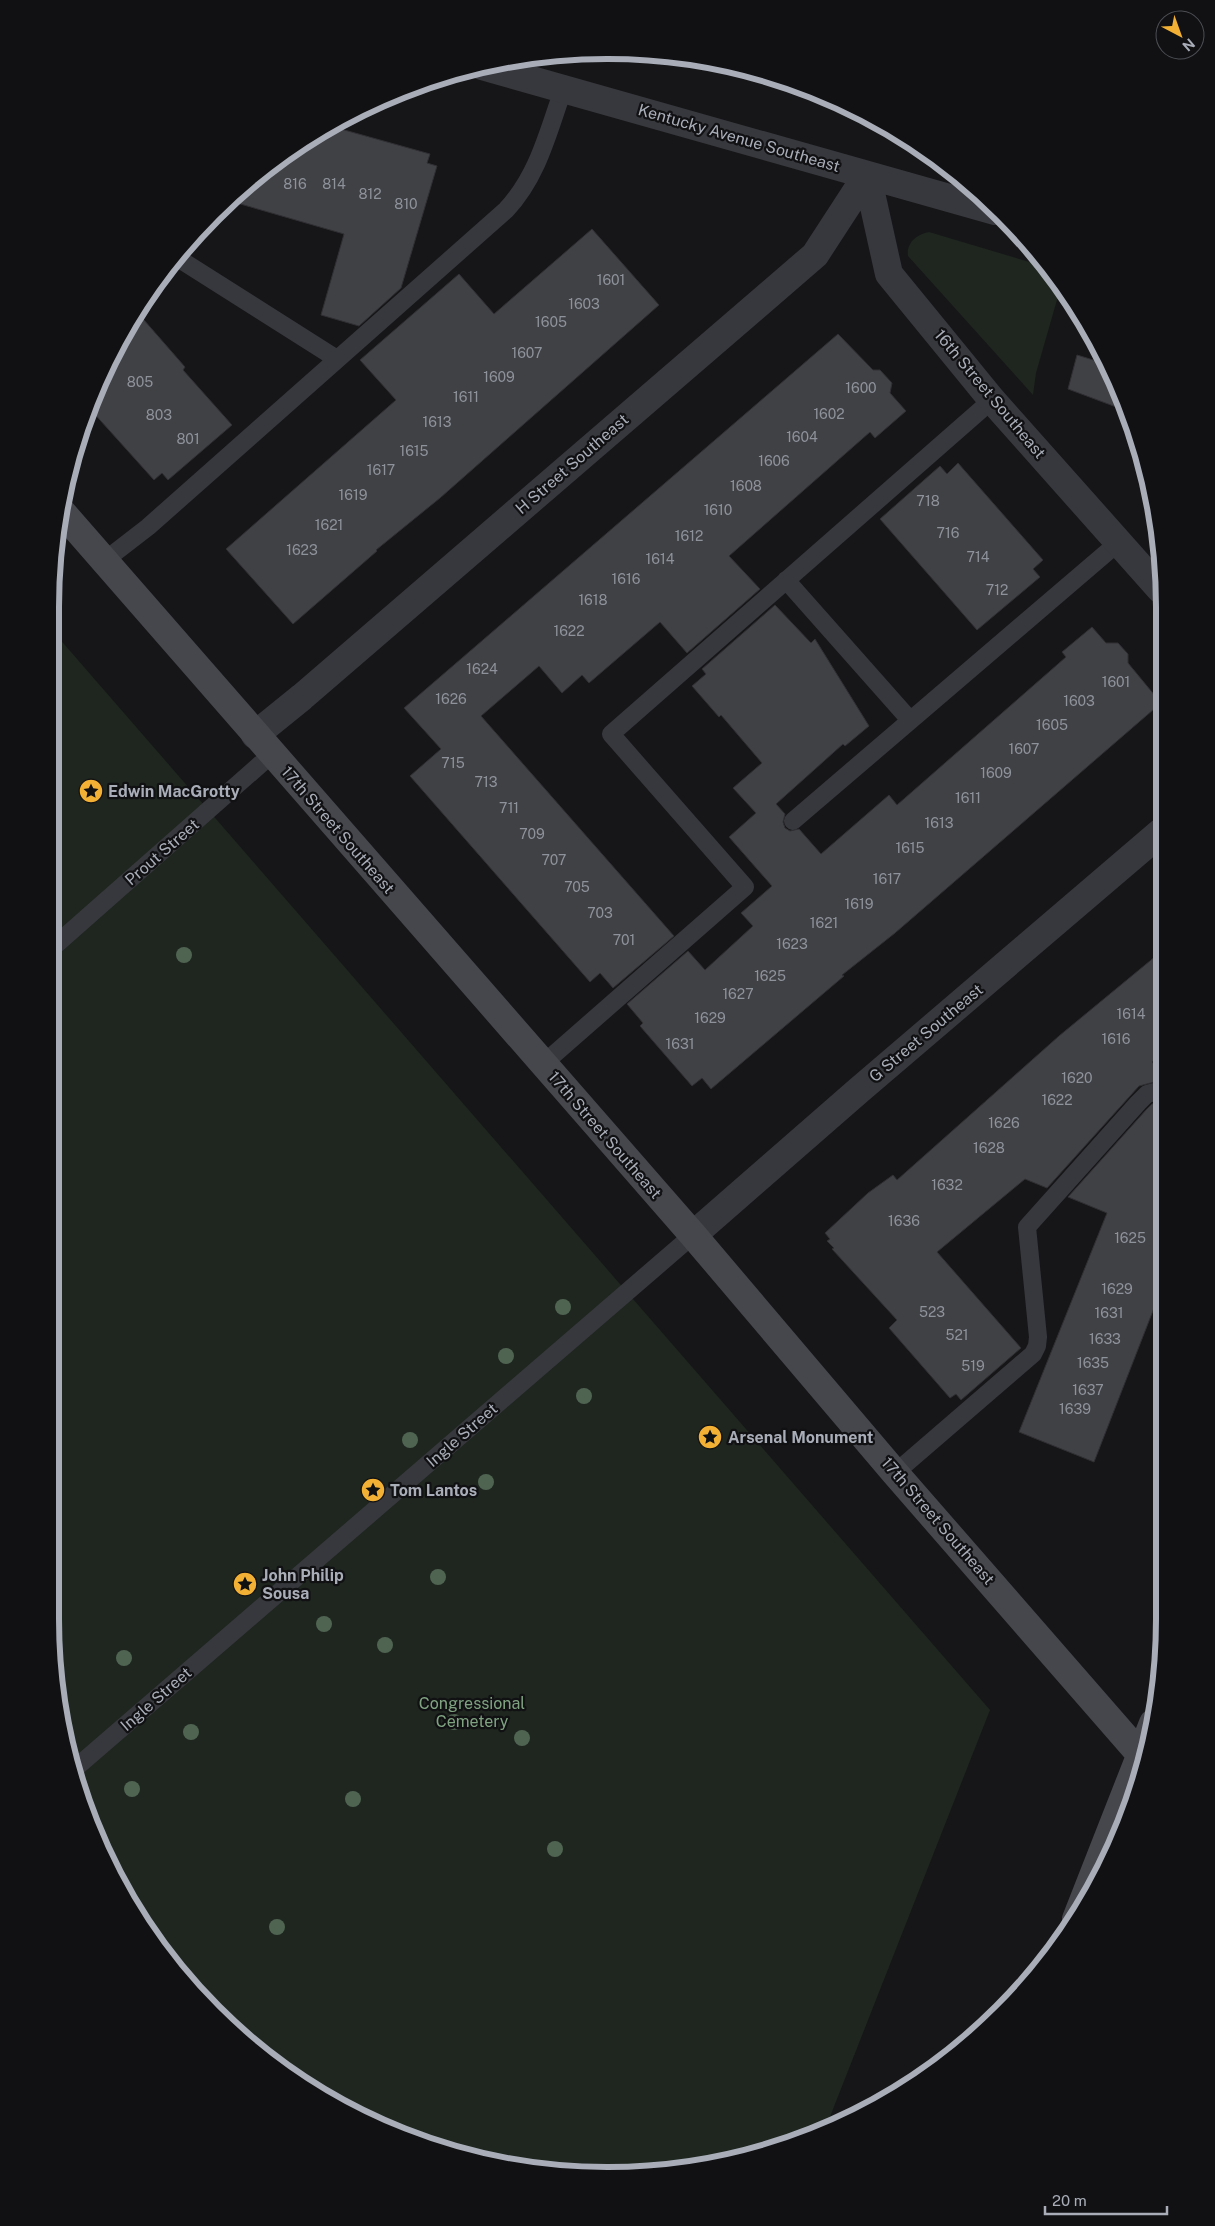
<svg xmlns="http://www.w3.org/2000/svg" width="1215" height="2226" viewBox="0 0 1215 2226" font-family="'Public Sans',sans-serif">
	<rect width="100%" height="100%" fill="#161618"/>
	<!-- green -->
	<path fill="#1e261f" d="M929,232L1043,266L1061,286L1036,373L1033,395L908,256C906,243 917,234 929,232Z
		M51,629L990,1710L824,2132L821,2133L752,2157L644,2175H571L463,2157L394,2133L298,2082L240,2037L165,1958L125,1897L80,1798L61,1727L50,1619Z"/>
	<!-- building -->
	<path fill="#404145" stroke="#303034" d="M330,126L430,154L427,163L437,166L401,288L359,326L321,315L344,234L230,201L268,165Z
		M592,229L659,305L440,498L376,550L377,551L293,624L226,549L396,400L360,360L459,274L494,314Z
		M137,312L185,367L183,370L232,425L168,480L162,473L154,480L91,410L125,329Z
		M838,334L873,370H880L892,383L890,393L906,411L875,438L870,432L729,556L760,589L687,653L660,622L589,683L582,675L562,693L539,666L481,716L674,936L613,988L600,973L590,982L410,776L441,749L404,708Z
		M1077,355L1103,363L1127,411L1068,389Z
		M958,463L1043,560L1033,569L1040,577L977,630L880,519L940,466L947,474Z
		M775,605L811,643L815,639L869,726L845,746L843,744L776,804L785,814L783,822L785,828L790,831L799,829L821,854L889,795L897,805L1066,657L1062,652L1092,627L1106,643H1118L1128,654V663L1161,703L895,933L842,975L844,976L711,1089L702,1078L692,1086L640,1026L643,1023L627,1004L688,951L705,970L753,926L741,913L772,886L729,837L756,813L733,788L762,763L721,715L719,717L692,686L706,674L702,669Z
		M1162,951V1053L1152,1062L1162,1073V1080L1139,1086L1047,1188L1025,1179L937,1252L1021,1348L961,1400L956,1394L950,1398L889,1328L897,1320L832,1249L834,1248L827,1241L830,1239L825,1233L868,1193L893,1175L897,1180L1059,1036Z
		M1162,1101L1163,1285L1094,1462L1019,1432L1107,1213L1068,1197L1146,1110L1152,1104Z"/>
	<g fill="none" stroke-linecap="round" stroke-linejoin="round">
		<!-- lane -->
		<path stroke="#37383d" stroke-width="18" d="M176,257L337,359
			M104,561L148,527L506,210C538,176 548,132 563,90
			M786,580L910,720
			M793,821L1119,542
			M51,949L272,754
			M543,1064L745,887L611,734L992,400
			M895,1473L1033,1354L1037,1346L1038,1337L1027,1227L1138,1103L1147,1094L1162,1090
			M72,1771L693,1235"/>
		<!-- street -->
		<path stroke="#37383d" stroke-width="28" d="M482,66L995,211
			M867,175L889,274L992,400L1160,589
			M255,735L302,697L815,255L867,175
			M693,1235L858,1091L1161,832"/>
		<!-- secondary -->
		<path stroke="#45474d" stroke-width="28" d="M61,511L693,1235L895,1473L1146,1761
			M1076,1919L1153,1723"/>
	</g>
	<!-- trees -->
	<g fill="#506452">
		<circle cx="184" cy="955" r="8"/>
		<circle cx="563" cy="1307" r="8"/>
		<circle cx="506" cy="1356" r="8"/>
		<circle cx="584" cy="1396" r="8"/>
		<circle cx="410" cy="1440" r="8"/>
		<circle cx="486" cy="1482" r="8"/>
		<circle cx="438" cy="1577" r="8"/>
		<circle cx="324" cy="1624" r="8"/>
		<circle cx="385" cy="1645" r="8"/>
		<circle cx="124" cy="1658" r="8"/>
		<circle cx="454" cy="1722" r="8"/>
		<circle cx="191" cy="1732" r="8"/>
		<circle cx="522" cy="1738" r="8"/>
		<circle cx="132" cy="1789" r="8"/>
		<circle cx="353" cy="1799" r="8"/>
		<circle cx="555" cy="1849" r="8"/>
		<circle cx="277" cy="1927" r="8"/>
	</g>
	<!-- icons -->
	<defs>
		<g id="sight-disc" transform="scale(1.25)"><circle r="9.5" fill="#f2b134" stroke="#111113"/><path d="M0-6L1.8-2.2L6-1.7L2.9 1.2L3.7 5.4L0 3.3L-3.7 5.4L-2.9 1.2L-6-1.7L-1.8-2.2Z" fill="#111"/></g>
	</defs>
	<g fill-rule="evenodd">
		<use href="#sight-disc" x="91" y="791"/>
		<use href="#sight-disc" x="710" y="1437"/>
		<use href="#sight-disc" x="373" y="1490"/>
		<use href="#sight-disc" x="245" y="1584"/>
	</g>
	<g text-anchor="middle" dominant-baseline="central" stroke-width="4.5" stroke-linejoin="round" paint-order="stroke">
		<!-- number labels -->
		<g font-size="14" fill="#8e929b">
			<text x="295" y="184">816</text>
			<text x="334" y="184">814</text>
			<text x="370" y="194">812</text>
			<text x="406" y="204">810</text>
			<text x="611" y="280">1601</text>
			<text x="584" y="304">1603</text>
			<text x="551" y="322">1605</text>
			<text x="527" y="353">1607</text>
			<text x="499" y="377">1609</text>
			<text x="140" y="382">805</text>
			<text x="861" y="388">1600</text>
			<text x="466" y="397">1611</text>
			<text x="829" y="414">1602</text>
			<text x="159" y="415">803</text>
			<text x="437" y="422">1613</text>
			<text x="802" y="437">1604</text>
			<text x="188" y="439">801</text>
			<text x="414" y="451">1615</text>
			<text x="774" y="461">1606</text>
			<text x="381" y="470">1617</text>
			<text x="746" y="486">1608</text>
			<text x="353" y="495">1619</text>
			<text x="928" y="501">718</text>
			<text x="718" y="510">1610</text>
			<text x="329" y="525">1621</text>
			<text x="948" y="533">716</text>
			<text x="689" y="536">1612</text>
			<text x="302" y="550">1623</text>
			<text x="978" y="557">714</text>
			<text x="660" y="559">1614</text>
			<text x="626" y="579">1616</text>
			<text x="997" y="590">712</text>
			<text x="593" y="600">1618</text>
			<text x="569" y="631">1622</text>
			<text x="482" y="669">1624</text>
			<text x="1116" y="682">1601</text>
			<text x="451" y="699">1626</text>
			<text x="1079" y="701">1603</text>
			<text x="1052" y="725">1605</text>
			<text x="1024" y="749">1607</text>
			<text x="453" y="763">715</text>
			<text x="996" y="773">1609</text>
			<text x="486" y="782">713</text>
			<text x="968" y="798">1611</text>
			<text x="509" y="808">711</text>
			<text x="939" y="823">1613</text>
			<text x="532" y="834">709</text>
			<text x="910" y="848">1615</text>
			<text x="554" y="860">707</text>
			<text x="887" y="879">1617</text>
			<text x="577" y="887">705</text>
			<text x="859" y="904">1619</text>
			<text x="600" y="913">703</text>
			<text x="824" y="923">1621</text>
			<text x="624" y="940">701</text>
			<text x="792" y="944">1623</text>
			<text x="770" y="976">1625</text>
			<text x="738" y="994">1627</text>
			<text x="1131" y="1014">1614</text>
			<text x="710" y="1018">1629</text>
			<text x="1116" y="1039">1616</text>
			<text x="680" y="1044">1631</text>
			<text x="1077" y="1078">1620</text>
			<text x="1057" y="1100">1622</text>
			<text x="1004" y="1123">1626</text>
			<text x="989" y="1148">1628</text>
			<text x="947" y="1185">1632</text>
			<text x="904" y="1221">1636</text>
			<text x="1130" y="1238">1625</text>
			<text x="1117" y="1289">1629</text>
			<text x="932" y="1312">523</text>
			<text x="1109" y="1313">1631</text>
			<text x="957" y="1335">521</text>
			<text x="1105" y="1339">1633</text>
			<text x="1093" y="1363">1635</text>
			<text x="973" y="1366">519</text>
			<text x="1088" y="1390">1637</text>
			<text x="1075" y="1409">1639</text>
		</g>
		<!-- street labels -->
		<g font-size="16" fill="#a8adb8" stroke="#111113">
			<text transform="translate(739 138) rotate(16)">Kentucky Avenue Southeast</text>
			<text transform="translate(990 394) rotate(50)">16th Street Southeast</text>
			<text transform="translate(572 464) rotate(-41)">H Street Southeast</text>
			<text transform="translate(338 830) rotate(49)">17th Street Southeast</text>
			<text transform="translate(162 852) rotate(-41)">Prout Street</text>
			<text transform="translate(926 1033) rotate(-40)">G Street Southeast</text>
			<text transform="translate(605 1135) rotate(49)">17th Street Southeast</text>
			<text transform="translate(462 1435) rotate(-41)">Ingle Street</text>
			<text transform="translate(938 1521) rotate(49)">17th Street Southeast</text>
			<text transform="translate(156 1699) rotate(-41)">Ingle Street</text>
		</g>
		<!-- poi labels -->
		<g font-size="16" font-weight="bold" fill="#a8adb8" stroke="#111113" text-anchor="start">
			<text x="108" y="791">Edwin MacGrotty</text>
			<text x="728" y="1437">Arsenal Monument</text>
			<text x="390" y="1490">Tom Lantos</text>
			<text x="262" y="1575">John Philip<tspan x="262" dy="18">Sousa</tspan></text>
		</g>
		<!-- park labels -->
		<g font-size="16" fill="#7fa381" stroke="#111113">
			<text x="472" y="1703">Congressional<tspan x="472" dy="18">Cemetery</tspan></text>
		</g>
	</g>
	<!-- crop -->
	<path d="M0 0H1215V2226H0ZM607 59H608A548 548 0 0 1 1156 607V1619A548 548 0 0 1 608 2167H607A548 548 0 0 1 59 1619V607A548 548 0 0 1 607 59Z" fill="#111113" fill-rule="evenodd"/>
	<path fill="none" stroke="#a8adb8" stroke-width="6" d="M607 59H608A548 548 0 0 1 1156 607V1619A548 548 0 0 1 608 2167H607A548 548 0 0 1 59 1619V607A548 548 0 0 1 607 59Z"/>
	<!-- north arrow -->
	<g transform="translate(1180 35) rotate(139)"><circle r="24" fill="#111113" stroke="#4d4f55"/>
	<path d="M0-4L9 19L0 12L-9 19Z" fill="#f2b134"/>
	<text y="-8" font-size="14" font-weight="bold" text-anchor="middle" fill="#a8adb8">N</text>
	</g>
	<!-- scale -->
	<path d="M1045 2206v8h122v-8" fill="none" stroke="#a8adb8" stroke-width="2.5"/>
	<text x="1052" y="2206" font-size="15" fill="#a8adb8" stroke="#111113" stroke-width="4" paint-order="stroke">20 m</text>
</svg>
